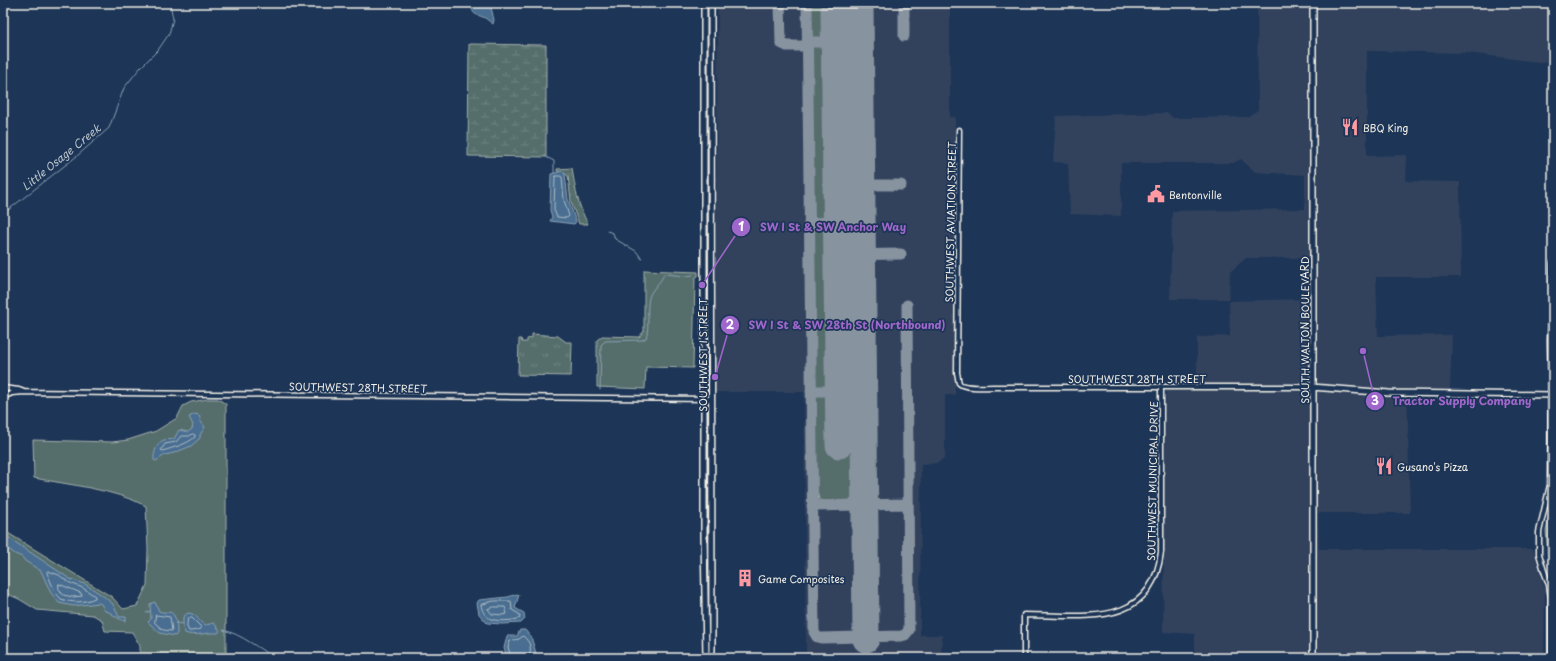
<svg xmlns="http://www.w3.org/2000/svg" width="1556" height="661" viewBox="0 0 1556 661" font-family="'Playpen Sans',sans-serif">
	<defs>
		<pattern id="wetland-marsh" width="20" height="14" patternUnits="userSpaceOnUse"><rect width="20" height="14" fill="#546e6c"/><path d="M1 5h8M5 5V1M11 12h8M15 12V8" fill="none" stroke="#6d8381"/></pattern>
		<pattern id="park-tufts" width="24" height="20" patternUnits="userSpaceOnUse"><rect width="24" height="20" fill="#546e6c"/><path d="M3 7l-1-3M5 7V3M7 7l1-3M15 17l-1-3M17 17v-4M19 17l1-3" fill="none" stroke="#6d8381"/></pattern>
	</defs>
	<rect width="100%" height="100%" fill="#1d3557"/>
	<filter id="ink" filterUnits="userSpaceOnUse"><feTurbulence type="fractalNoise" baseFrequency=".025" numOctaves="2"/><feDisplacementMap in="SourceGraphic" scale="8" xChannelSelector="R" yChannelSelector="G"/><feConvolveMatrix kernelMatrix="1 2 1 2 8 2 1 2 1" color-interpolation-filters="sRGB"/></filter>
	<g filter="url(#ink)">
		<!-- built -->
		<path fill="#31435d" d="M718,3H950V117H955V395H945V457L938,463L921,464L920,635H942L941,658H806L804,392H715Z
			M1257,3H1486L1539,9L1546,3H1553V64L1468,53L1367,51V156L1407,155L1406,181L1460,182L1461,277H1376L1378,336L1452,335L1450,389H1407L1410,513H1318L1319,549H1533L1545,590L1544,658H1195V634L1163,632L1166,382L1197,383V337L1230,336L1229,301L1306,299L1305,258H1246L1230,272L1229,299H1170L1172,211L1305,209V175L1255,172L1241,159L1233,163H1121V216L1070,214L1068,163L1053,162L1056,116L1168,113L1173,118L1247,117L1258,110Z"/>
		<!-- green -->
		<path fill="#546e6c" stroke="#a4b0aa" d="M810,3H854L858,492L856,498C844,503 831,503 819,500L815,481Z
			M644,270L698,272V276L695,278L693,368L646,367L645,389L597,387V340L602,336L639,337L644,331Z
			M208,399H218L226,404V658H140V646L132,632L105,631L102,620L93,615L37,610L19,599L3,592V530L112,597L123,609L137,606L147,585L148,549L146,506C113,489 70,485 34,478L33,440L112,442L128,440L156,431L177,418L183,406L191,402Z"/>
		<!-- wetland -->
		<path fill="url(#wetland-marsh)" stroke="#a4b0aa" d="M469,44L546,45V157L468,156Z"/>
		<!-- park -->
		<path fill="url(#park-tufts)" stroke="#a4b0aa" d="M572,168C575,188 578,206 588,224H579L571,202L568,176L563,172L557,171V169Z
			M532,334L558,336L566,342H572L571,376L518,375L519,339H521L522,342H527V339L532,338Z
			M1553,501V576L1548,556L1546,531Z"/>
		<!-- water -->
		<path fill="#496e91" stroke="#8da2b4" d="M470,3H490L494,20L493,24C490,22 488,20 485,18C474,13 474,17 470,3Z
			M562,171L565,174L568,199L576,222L574,224L550,221L552,217L550,210L551,174Z
			M195,414L199,415L201,422L205,427L200,435V438L191,446L174,453L165,455L156,461L154,460C153,454 157,442 164,440C167,439 170,440 174,439L179,430L188,432L192,429L193,425L189,417Z
			M3,534L70,579L85,584L102,595L113,604L119,617H126V619L125,621C118,619 115,616 109,612L105,611L101,604L99,603L73,606L59,603L51,593L41,571L25,561L22,557L15,554L3,545Z
			M517,594L519,595L515,608L524,613L525,619L521,623L502,624L487,623L479,614L477,603L479,600L508,597Z
			M155,602L159,611C163,613 165,612 169,612C177,613 177,627 177,634L175,636L160,633L148,622L151,619L150,604Z
			M188,613C198,614 197,621 204,624C207,626 211,623 214,623L220,631L218,633C207,632 194,637 185,633L183,628V617Z
			M520,630H525L531,637L536,653L531,658H507L504,648L507,636H517Z"/>
		<g fill="none" stroke-linecap="round" stroke-linejoin="round">
			<!-- shore -->
			<path stroke="#b0bdc5" stroke-width="1" d="M556,176H560L562,177L564,200L569,216L567,218L557,217L554,210L555,178Z
				M193,434L195,435V437C186,445 174,447 163,451L161,450L165,444L176,442L181,436H189Z
				M48,571L59,575L68,582L83,588L95,596V598C84,603 72,603 61,599L55,592L47,573Z
				M59,584L81,593L82,596L73,597L63,595L59,589Z
				M494,601H511L512,610L519,614L520,618C515,621 494,622 489,618C484,615 482,610 481,605Z
				M494,607H505L507,614L502,615L492,614L488,609Z
				M156,615L170,617L172,631L163,630L155,623Z
				M188,618H192L201,627V629L192,631H189L187,627Z
				M511,658L508,647L510,641L519,639L523,636C532,644 531,648 529,658"/>
			<!-- stream -->
			<path stroke="#8da2b4" stroke-width="1" d="M546,157L554,161V173
				M3,214L77,156L109,128L124,88L140,68L158,50L169,34L173,19L170,3
				M607,231L613,233L615,239L636,251L642,259
				M600,390L601,345L605,341L642,340L646,338C650,325 646,311 649,298C651,289 661,283 664,274L686,276L693,275
				M146,613L150,611
				M175,623L183,624
				M223,630C242,634 258,649 276,658"/>
			<!-- taxiway -->
			<path stroke="#8893a0" stroke-width="11" d="M780,3L781,43L787,46H808
				M807,3L814,632L817,637L821,638L901,636L905,635L909,630L907,305
				M904,3V36
				M808,42H835
				M861,185H901
				M809,223L836,222
				M837,255L901,254
				M811,391H838
				M812,506L908,504"/>
			<!-- runway -->
			<path stroke="#8893a0" stroke-width="27" d="M860,3L866,639
				M834,7L839,445"/>
			<!-- minor casing -->
			<g stroke="#f4f1e8" stroke-width="7">
				<path id="minor" d="M959,130L957,373C958,376 958,380 959,383C963,389 990,387 997,387H1312
					M3,388L19,390L24,392
					M3,397L12,393L24,392L711,399
					M1024,658V615C1082,615 1152,630 1161,552V386
					M1551,658V598L1549,585L1544,571L1539,554V532L1550,485L1551,395L1550,341L1553,263"/>
			</g>
			<!-- major casing -->
			<g stroke="#f4f1e8" stroke-width="8">
				<path id="major" d="M704,3V535L706,658
					M711,3L712,650L711,658
					M1313,3V658
					M1312,387L1389,393L1553,395"/>
			</g>
			<!-- minor -->
			<use href="#minor" stroke="#1d3557" stroke-width="4"/>
			<!-- major -->
			<use href="#major" stroke="#1d3557" stroke-width="5"/>
		</g>
	</g>
	<!-- icons -->
	<defs>
		<g id="restaurant-bare" transform="scale(1.38)"><path d="M-5-6h1v4h1v-4h1v4h1v-4h1v5L-1.5 .5V6h-2V.5L-5-1ZM5-6V6H3V1.5H1.5Q1.5-4 5-6Z" fill="#ff9aa2" stroke="#1d3557" stroke-width="2.5" paint-order="stroke"/></g>
		<g id="civic-bare" transform="scale(1.38)"><path d="M-.6-6.5H3V-4.5H.6V-3L4-1V1h2V6H-6V1h2V-1L-.6-3ZM-1.2 2.5V6h2.4V2.5Z" fill="#ff9aa2" stroke="#1d3557" stroke-width="2.5" paint-order="stroke"/></g>
		<g id="building-bare" transform="scale(1.38)"><path d="M-4-6H4V6H1V3H-1V6H-4ZM-2.5-4.3h1.7v1.8h-1.7ZM.8-4.3h1.7v1.8H.8ZM-2.5-1h1.7V.8h-1.7ZM.8-1h1.7V.8H.8Z" fill="#ff9aa2" stroke="#1d3557" stroke-width="2.5" paint-order="stroke"/></g>
	</defs>
	<g fill-rule="evenodd">
		<use href="#restaurant-bare" x="1350" y="127"/>
		<use href="#civic-bare" x="1156" y="194"/>
		<use href="#restaurant-bare" x="1384" y="466"/>
		<use href="#building-bare" x="745" y="578"/>
	</g>
	<g text-anchor="middle" dominant-baseline="central" stroke-width="3.5" stroke-linejoin="round" paint-order="stroke">
		<!-- poi labels -->
		<g font-size="10" fill="#f4f1e8" stroke="#1d3557" text-anchor="start">
			<text x="1363" y="127">BBQ King</text>
			<text x="1169" y="194">Bentonville</text>
			<text x="1397" y="466">Gusano's Pizza</text>
			<text x="758" y="578">Game Composites</text>
		</g>
		<!-- street labels -->
		<g font-size="10" fill="#f4f1e8" stroke="#1d3557">
			<text transform="translate(950 222) rotate(-89)">SOUTHWEST AVIATION STREET</text>
			<text transform="translate(1304 330) rotate(-90)">SOUTH WALTON BOULEVARD</text>
			<text transform="translate(702 355) rotate(-90)">SOUTHWEST I STREET</text>
			<text x="1137" y="378">SOUTHWEST 28TH STREET</text>
			<text transform="translate(358 387) rotate(1)">SOUTHWEST 28TH STREET</text>
			<text transform="translate(1152 481) rotate(-89)">SOUTHWEST MUNICIPAL DRIVE</text>
		</g>
		<!-- water labels -->
		<g font-size="11" font-style="italic" fill="#b8c3ca" stroke="#1d3557">
			<text transform="translate(61 157) rotate(-39)">Little Osage Creek</text>
		</g>
	</g>
	<!-- callouts -->
	<path fill="none" stroke="#9f67cb" stroke-width="1.5" d="M702 285L741 227M715 377L730 325M1363 351L1375 401"/>
	<g fill="#9f67cb" stroke="#1d3557" stroke-width="1.5">
		<circle cx="702" cy="285" r="4"/>
		<circle cx="715" cy="377" r="4"/>
		<circle cx="1363" cy="351" r="4"/>
		<circle cx="741" cy="227" r="10"/>
		<circle cx="730" cy="325" r="10"/>
		<circle cx="1375" cy="401" r="10"/>
	</g>
	<g font-size="12" text-anchor="middle" font-weight="bold" fill="#fff">
		<text x="741" y="231">1</text>
		<text x="730" y="329">2</text>
		<text x="1375" y="405">3</text>
	</g>
	<g font-size="11" text-anchor="middle" font-weight="bold" fill="#9f67cb" stroke="#1d3557" stroke-width="3.5" stroke-linejoin="round" paint-order="stroke">
		<text x="833" y="231">SW I St &amp; SW Anchor Way</text>
		<text x="847" y="329">SW I St &amp; SW 28th St (Northbound)</text>
		<text x="1462" y="405">Tractor Supply Company</text>
	</g>
	<!-- margin -->
	<rect width="1556" height="661" fill="none" stroke="#1d3557" stroke-width="16"/>
	<rect x="8" y="8" width="1540" height="645" fill="none" stroke="#f4f1e8" stroke-width="1.5" filter="url(#ink)"/>
</svg>
